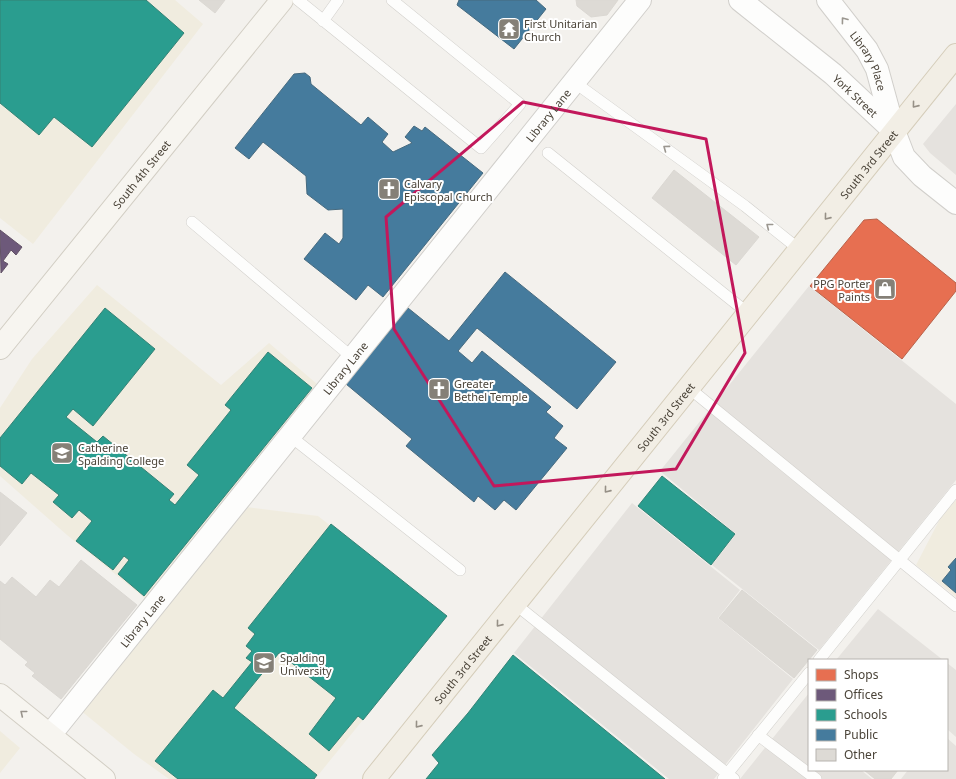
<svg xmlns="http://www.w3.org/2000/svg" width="956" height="779" viewBox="0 0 956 779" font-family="'Noto Sans',sans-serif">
	<rect width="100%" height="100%" fill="#f3f1ed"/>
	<!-- education -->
	<path fill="#f0ecdf" d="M0,0H175L203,24L33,244L0,218Z
		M97,285L221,385L269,343L317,384L147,600L67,535L0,476V408L32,359Z
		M956,500V597L916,565L941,517Z
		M246,507L318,516L447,616L315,779H169L134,754L80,710Z
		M0,731L20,748L0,773Z"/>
	<!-- parking -->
	<path fill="#e5e2de" d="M956,104V175L930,153L923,144Z
		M809,286L956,404V480L819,650L712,565L736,534L660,471Z
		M632,503L740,590L718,618L793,679L714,779H669L514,653Z
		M878,609L943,660H836Z
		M947,663L956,670V737L947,729Z
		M809,693V770H861L872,779H740Z
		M947,738L956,746V779H901L908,770H947Z"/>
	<!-- shops -->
	<path fill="#e76f51" stroke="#b8624a" d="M877,219L956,283V291L902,359L810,286L864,220Z"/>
	<!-- offices -->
	<path fill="#6d597a" stroke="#625266" d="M0,230L22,247L16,255L11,250L3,261L8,264L1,273Z"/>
	<!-- schools -->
	<path fill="#2a9d8f" stroke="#348275" d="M0,0H146L184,33L92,147L54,117L39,135L0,103Z
		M105,308L155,349L93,426L73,409L66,417L97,442L103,436L174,494L169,500L175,505L199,475L187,465L231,410L225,405L268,352L312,388L144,596L118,574L129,560L124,556L113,570L76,541L92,521L79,510L72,518L53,502L59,495L31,473L22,484L0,466V438Z
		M662,476L735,534L711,565L638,506Z
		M331,524L447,616L363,720L358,716L329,751L309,734L336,698L279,653L234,708L317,775L314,779H178L155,761L213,690L223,698L252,662L246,658L252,651L246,646L255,634L248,628Z
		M513,655L665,779H426L439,763L432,755L468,713Z"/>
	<!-- public -->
	<path fill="#457b9d" stroke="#466a7f" d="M459,0H536L546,9L514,49L457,5Z
		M305,73L310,77L311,84L361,125L368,117L388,134L382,142L393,152L412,143L405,137L414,126L422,131L425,127L483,173L383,297L368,285L356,300L304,259L325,233L339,244L343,238V209L328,210L307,194L306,176L263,142L249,159L235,148L294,74Z
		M505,272L616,362L577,409L477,328L458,351L472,363L482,351L551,407L546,412L563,426L554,438L567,448L516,510L504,500L495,510L478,496L474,502L406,446L412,439L346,384L408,308L449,341Z
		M956,558V593L942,581L951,570L948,567Z"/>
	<!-- building -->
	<path fill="#dddad5" stroke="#dbd8d3" d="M199,0H225L215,13Z
		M576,0H618L607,15L591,17L577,6Z
		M674,170L759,237L736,265L652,198Z
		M0,492L27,513L0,546Z
		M81,560L137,605L61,699L32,676L35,673L25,665L28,662L0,639V581L5,585L12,577L36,597L50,580L59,587Z
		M742,590L817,650L794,678L719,618Z
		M864,770H898L891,779H875Z"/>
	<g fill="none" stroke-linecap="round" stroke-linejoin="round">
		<!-- lane casing -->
		<g stroke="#d1cfcb" stroke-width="12">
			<path id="lane" d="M298,0L481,148L520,104L392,0
				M323,21L338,0
				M574,82L745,206L800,250
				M548,153L749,314
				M192,222L353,358
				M689,388L956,606
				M290,436L460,570
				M515,604L734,779
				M819,660L956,490
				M758,735L816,779
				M723,779L809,673"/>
		</g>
		<!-- street casing -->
		<g stroke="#d1cfcb" stroke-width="24">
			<g id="street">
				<path id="s1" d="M740,0L833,74L894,131L904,157L922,176L956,203"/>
				<path id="s2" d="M828,0L867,50L877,69L894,131"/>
				<path id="s3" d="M50,735L640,0"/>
			</g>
		</g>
		<!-- secondary casing -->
		<g stroke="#d2cec4" stroke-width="24">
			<g id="secondary">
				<path id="s4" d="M0,348L282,0"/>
				<path d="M0,695L104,779"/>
			</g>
		</g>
		<!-- primary casing -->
		<g stroke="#d5cdba" stroke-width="24">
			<g id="primary">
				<path id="s5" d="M374,779L956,55"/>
			</g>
		</g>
		<!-- lane -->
		<use href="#lane" stroke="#fdfdfc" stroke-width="11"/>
		<!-- street -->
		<use href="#street" stroke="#fdfdfc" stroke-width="22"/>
		<!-- secondary -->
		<use href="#secondary" stroke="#f7f5f0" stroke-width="22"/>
		<!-- primary -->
		<use href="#primary" stroke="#f2eee5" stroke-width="22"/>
	</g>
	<!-- one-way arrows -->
	<defs><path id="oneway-chevron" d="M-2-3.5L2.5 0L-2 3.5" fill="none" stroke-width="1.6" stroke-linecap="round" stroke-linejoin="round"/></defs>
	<g stroke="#9b9790">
		<use href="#oneway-chevron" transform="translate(844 20) rotate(-127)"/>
		<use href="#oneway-chevron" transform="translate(666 148) rotate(-144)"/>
		<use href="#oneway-chevron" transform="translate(769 226) rotate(-142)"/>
	</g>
	<g stroke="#969086">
		<use href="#oneway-chevron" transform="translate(915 105) rotate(129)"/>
		<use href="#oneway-chevron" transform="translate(827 217) rotate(129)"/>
		<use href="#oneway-chevron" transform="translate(607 490) rotate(129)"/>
		<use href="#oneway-chevron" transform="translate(499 624) rotate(129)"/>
		<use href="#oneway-chevron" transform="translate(418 725) rotate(129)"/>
	</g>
	<use stroke="#98938b" href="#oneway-chevron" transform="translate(23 713) rotate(-141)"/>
	<!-- marked area -->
	<path fill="none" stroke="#c2185b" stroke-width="3" stroke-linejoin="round" d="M523,102L706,139L745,353L676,469L494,486L394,329L386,217Z"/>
	<!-- icons -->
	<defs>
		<g id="temple-square" transform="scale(1.15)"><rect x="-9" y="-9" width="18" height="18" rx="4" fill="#858077" stroke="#fff"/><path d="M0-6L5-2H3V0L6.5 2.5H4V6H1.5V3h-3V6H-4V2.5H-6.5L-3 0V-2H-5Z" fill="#fff"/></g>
		<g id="church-square" transform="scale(1.15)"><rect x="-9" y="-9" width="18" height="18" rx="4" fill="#858077" stroke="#fff"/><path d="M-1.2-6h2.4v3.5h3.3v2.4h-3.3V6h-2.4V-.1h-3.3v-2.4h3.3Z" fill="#fff"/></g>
		<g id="shop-square" transform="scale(1.15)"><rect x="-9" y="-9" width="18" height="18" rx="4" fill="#858077" stroke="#fff"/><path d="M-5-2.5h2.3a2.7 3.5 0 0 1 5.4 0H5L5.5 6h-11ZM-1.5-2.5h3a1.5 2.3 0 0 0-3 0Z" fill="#fff"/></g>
		<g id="school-square" transform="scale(1.15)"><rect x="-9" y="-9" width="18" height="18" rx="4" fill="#858077" stroke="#fff"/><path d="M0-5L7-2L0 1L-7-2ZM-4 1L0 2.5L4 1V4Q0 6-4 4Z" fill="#fff"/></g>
		<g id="university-square" transform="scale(1.15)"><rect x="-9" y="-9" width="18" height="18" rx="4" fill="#858077" stroke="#fff"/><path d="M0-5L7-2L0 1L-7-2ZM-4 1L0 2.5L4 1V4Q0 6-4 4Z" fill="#fff"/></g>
	</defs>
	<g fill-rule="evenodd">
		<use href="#temple-square" x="509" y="29"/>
		<use href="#church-square" x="389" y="189"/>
		<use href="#shop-square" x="885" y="289"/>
		<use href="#church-square" x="439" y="389"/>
		<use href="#school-square" x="62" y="453"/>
		<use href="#university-square" x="264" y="663"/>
	</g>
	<g text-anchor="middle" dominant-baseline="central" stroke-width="4" stroke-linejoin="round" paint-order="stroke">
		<!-- poi labels -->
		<g font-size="11" fill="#4a4338" stroke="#fff" text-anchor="start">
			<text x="524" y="23">First Unitarian<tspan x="524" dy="13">Church</tspan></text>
			<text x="404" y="183">Calvary<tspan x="404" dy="13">Episcopal Church</tspan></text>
			<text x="870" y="283" text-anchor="end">PPG Porter<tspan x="870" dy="13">Paints</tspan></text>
			<text x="454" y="383">Greater<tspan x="454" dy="13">Bethel Temple</tspan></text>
			<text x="78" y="447">Catherine<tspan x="78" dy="13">Spalding College</tspan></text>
			<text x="280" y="657">Spalding<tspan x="280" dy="13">University</tspan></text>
		</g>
		<!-- street labels -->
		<g font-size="11" fill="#4a4338" stroke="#fff">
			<text stroke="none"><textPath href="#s2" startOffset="74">Library Place</textPath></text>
			<text stroke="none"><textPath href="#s1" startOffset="150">York Street</textPath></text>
			<text stroke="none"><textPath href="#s3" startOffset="795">Library Lane</textPath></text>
			<text stroke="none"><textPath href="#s5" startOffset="789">South 3rd Street</textPath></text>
			<text stroke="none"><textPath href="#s4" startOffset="224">South 4th Street</textPath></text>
			<text stroke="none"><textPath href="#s3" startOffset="471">Library Lane</textPath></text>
			<text stroke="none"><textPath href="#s5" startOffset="465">South 3rd Street</textPath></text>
			<text stroke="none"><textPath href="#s3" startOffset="147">Library Lane</textPath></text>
			<text stroke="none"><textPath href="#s5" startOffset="141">South 3rd Street</textPath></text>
		</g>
	</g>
	<!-- legend -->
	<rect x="808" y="659" width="140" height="112" fill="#ffffff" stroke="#b7b4af"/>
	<rect x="816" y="669" width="20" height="12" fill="#e76f51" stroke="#b7b4af"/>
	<text x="844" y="679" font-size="12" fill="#4a4338">Shops</text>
	<rect x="816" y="689" width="20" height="12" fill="#6d597a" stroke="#b7b4af"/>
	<text x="844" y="699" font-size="12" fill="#4a4338">Offices</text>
	<rect x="816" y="709" width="20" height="12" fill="#2a9d8f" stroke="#b7b4af"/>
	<text x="844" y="719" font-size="12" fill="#4a4338">Schools</text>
	<rect x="816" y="729" width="20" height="12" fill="#457b9d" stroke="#b7b4af"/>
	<text x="844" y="739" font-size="12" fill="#4a4338">Public</text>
	<rect x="816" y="749" width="20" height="12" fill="#dddad5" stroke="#b7b4af"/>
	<text x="844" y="759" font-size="12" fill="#4a4338">Other</text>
</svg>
